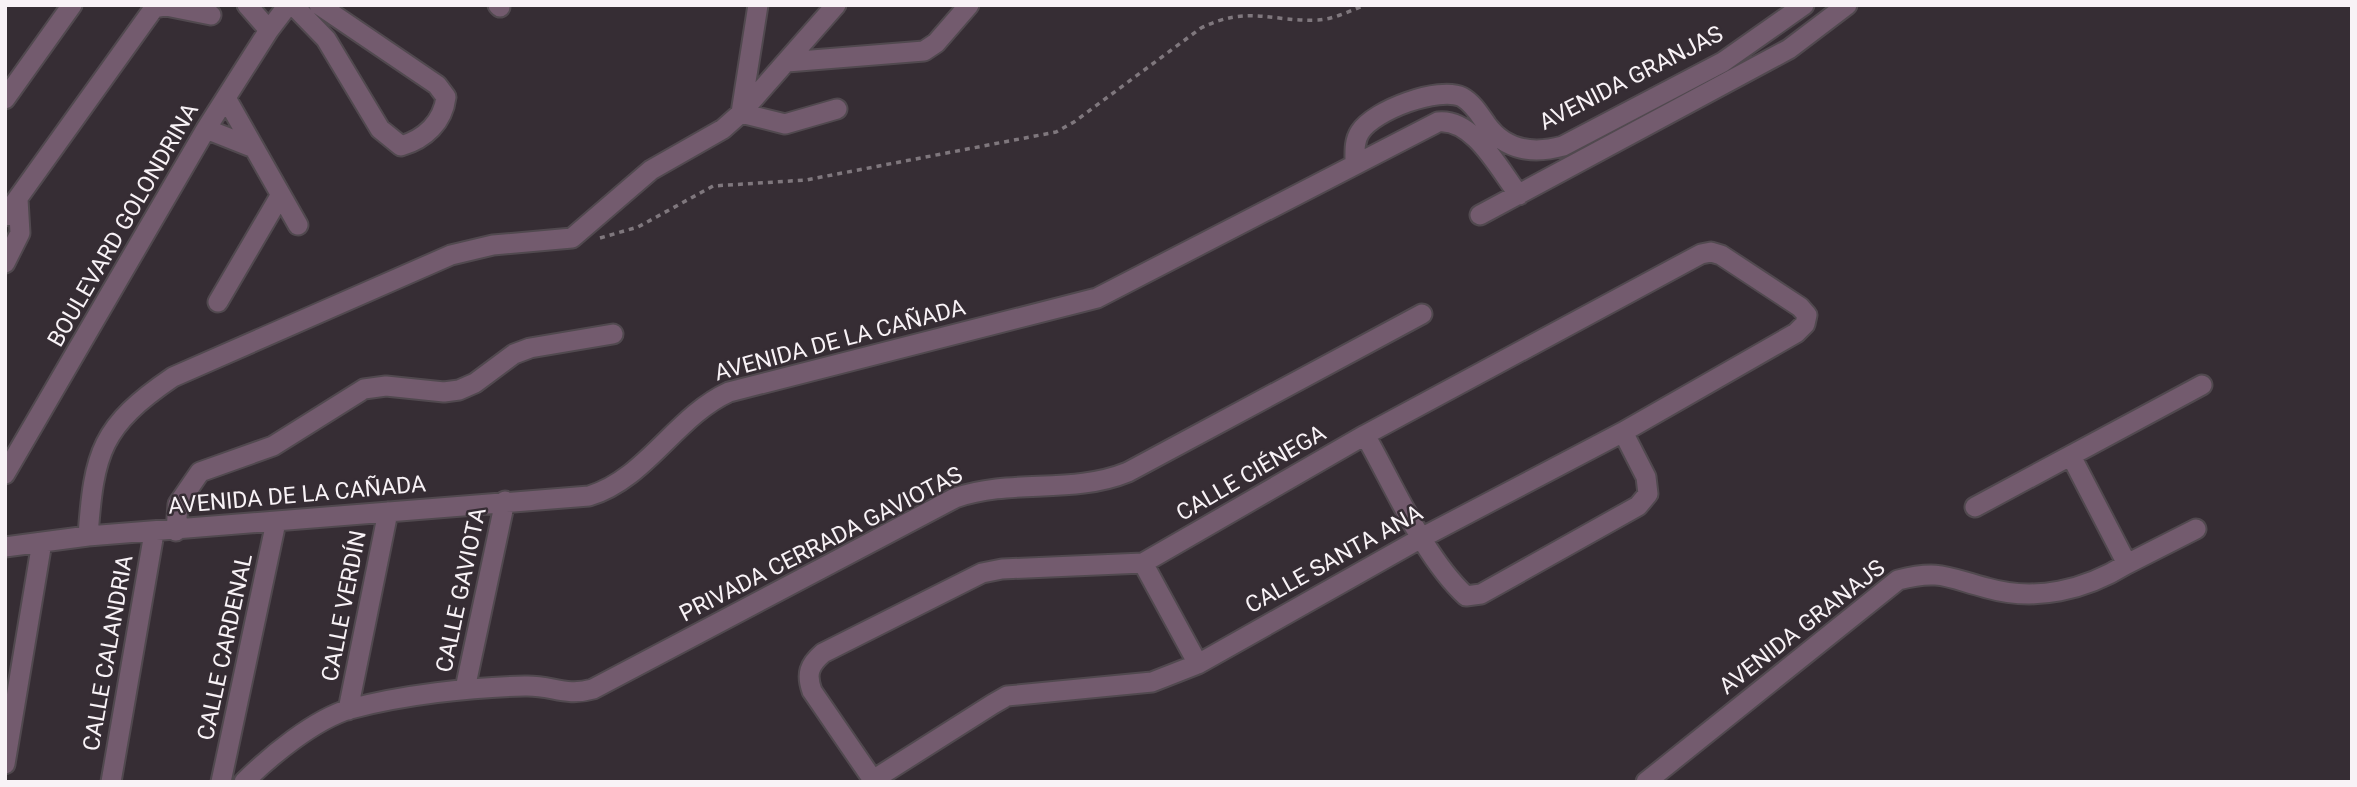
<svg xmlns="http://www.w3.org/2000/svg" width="2357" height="787" viewBox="0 0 2357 787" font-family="Roboto,sans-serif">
	<rect width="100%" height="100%" fill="#362d34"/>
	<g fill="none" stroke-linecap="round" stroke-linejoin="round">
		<!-- minor casing -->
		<g stroke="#51494f" stroke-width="23">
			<path id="minor" d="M247,5L269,30
				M293,5L326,39L380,129L401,146C425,139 443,122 446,97L437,85L319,5
				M498,5L500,7
				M758,5L741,113L785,124L837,109
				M787,62L924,51L936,43L969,5
				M226,98L298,225
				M5,99L72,5
				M206,129L254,148
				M1355,163C1355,152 1354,141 1360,132C1374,110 1439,86 1462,97C1473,103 1480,115 1487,125C1506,151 1534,154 1563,146L1723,62L1804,5
				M1480,215L1789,49L1847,5
				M5,216L154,8L166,6L211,15
				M5,263L20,233L18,199
				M218,302L280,196
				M1365,435C1394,486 1424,557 1466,596L1481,594L1638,506L1648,494L1646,477L1623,432
				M2071,456L2127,564L2196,529
				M5,474L206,129L269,30L288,5
				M1975,507L2202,385
				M176,531L178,504L200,472L273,446L364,389L386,386L444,392L459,390L475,383L514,354L530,348L613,334
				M88,536C94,452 101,426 173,377L451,255L493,245L572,238L651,170L723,129L741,113L836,5
				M5,547L88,536L589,496C646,479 676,416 729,392L1097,298L1438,122C1474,118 1500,171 1519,195
				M1143,563L1198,664
				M465,689L505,501
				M348,710L388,512
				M5,764L42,542
				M111,782L154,533
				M221,782L276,522
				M244,782C270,756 315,719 350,709C402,695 471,687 525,686C552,685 565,697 593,689L955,498C1012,478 1072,495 1128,472L1422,314
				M872,782L873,780L993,704L1007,696L1152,682L1198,664L1423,537L1623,432L1796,333L1805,324L1807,315L1800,307L1721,255L1711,252L1701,254L1365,435L1143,563L1002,569L982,573L823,653C809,665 806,674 812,691L873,780L874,782
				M1646,782L1898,580C1940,569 1948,578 1987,588C2036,602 2085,590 2127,564"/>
		</g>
		<!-- path -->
		<path stroke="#7f777d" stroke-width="3.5" stroke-dasharray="5 5" stroke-linecap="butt" d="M600,238L638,227L713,186L806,180L1056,132L1074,122L1201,28C1248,5 1271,22 1318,20C1334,19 1350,11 1365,5"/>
		<!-- minor -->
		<use href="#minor" stroke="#735b6e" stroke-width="19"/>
	</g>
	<g text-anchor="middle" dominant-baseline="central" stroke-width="5" stroke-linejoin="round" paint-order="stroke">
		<!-- street labels -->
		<g font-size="23" fill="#f8f2f6" stroke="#362d34">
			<text transform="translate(1631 78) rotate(-27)">AVENIDA GRANJAS</text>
			<text transform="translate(123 225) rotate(-60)">BOULEVARD GOLONDRINA</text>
			<text transform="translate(840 340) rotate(-15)">AVENIDA DE LA CAÑADA</text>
			<text transform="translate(1251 473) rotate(-30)">CALLE CIÉNEGA</text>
			<text transform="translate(297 495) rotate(-5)">AVENIDA DE LA CAÑADA</text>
			<text transform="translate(821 544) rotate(-27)">PRIVADA CERRADA GAVIOTAS</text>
			<text transform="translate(1334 559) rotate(-29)">CALLE SANTA ANA</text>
			<text transform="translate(461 590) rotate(-78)">CALLE GAVIOTA</text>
			<text transform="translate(344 606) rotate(-79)">CALLE VERDÍN</text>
			<text transform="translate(1802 627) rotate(-38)">AVENIDA GRANAJS</text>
			<text transform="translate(225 647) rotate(-78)">CALLE CARDENAL</text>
			<text transform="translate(108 653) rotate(-80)">CALLE CALANDRIA</text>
		</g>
	</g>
	<!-- border -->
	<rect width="2357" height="787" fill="none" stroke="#f8f2f6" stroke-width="14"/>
</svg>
